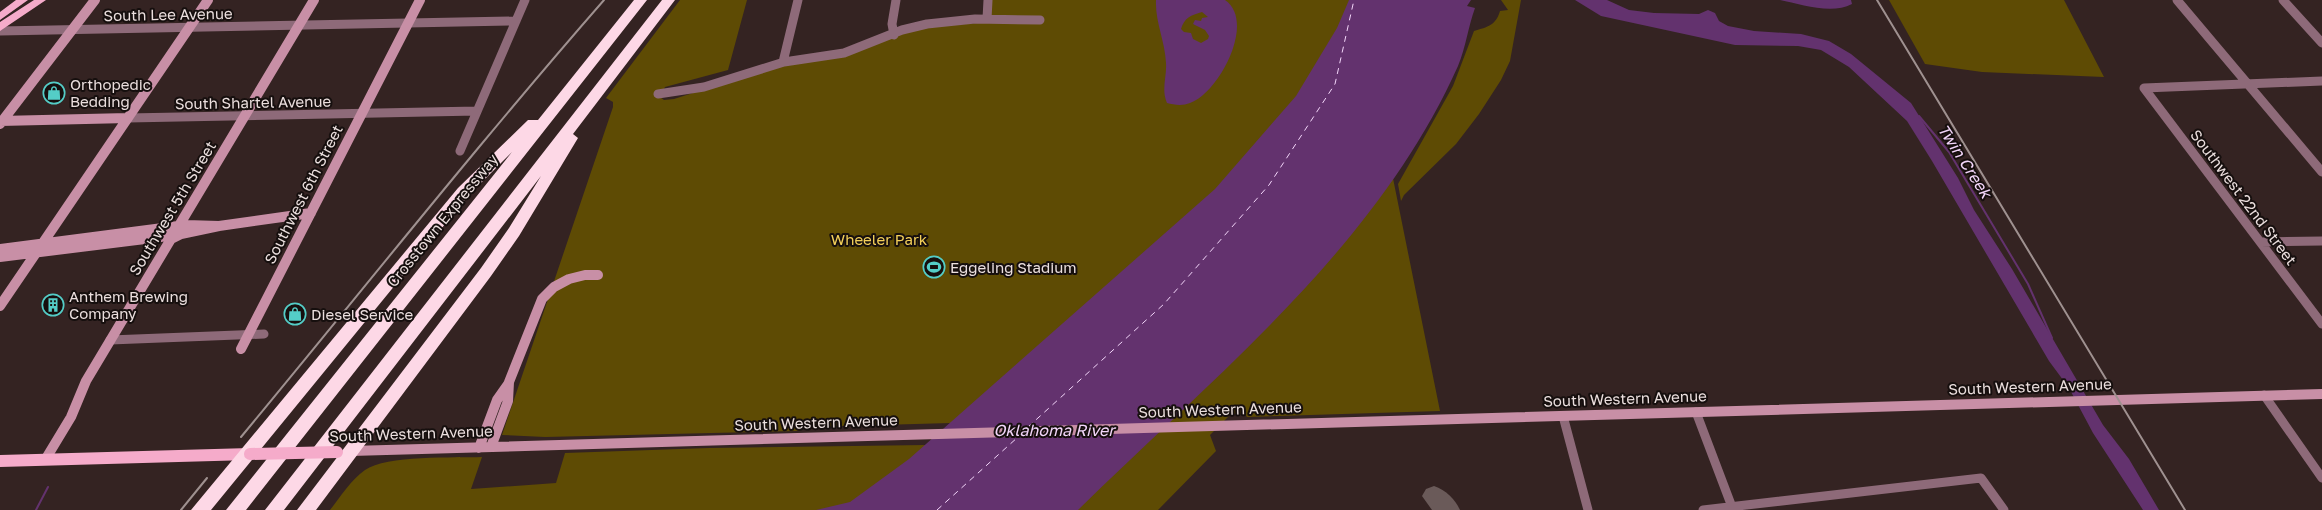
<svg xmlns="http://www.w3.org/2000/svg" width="2322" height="510" viewBox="0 0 2322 510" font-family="'Golos Text',sans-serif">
	<rect width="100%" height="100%" fill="#342322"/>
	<!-- green -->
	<path fill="#5e4b04" d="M680,0H747L728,70L665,87L660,97L664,100L674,99L771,68L846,55L918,28L990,22L992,0H1357L1440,411L1247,417L1245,414H1231L1210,435L1216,451L1158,510H330C341,496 351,480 365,470C386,455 455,458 482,457L471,489L556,483L565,453L709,448L926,445L951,423L808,427L797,431L545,437L502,435L613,107V102L606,98Z
		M1501,0H1521L1510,61L1501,80L1479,114L1456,144L1404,195L1401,201L1398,184L1453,86L1474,31C1488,27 1496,25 1500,11L1508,10Z
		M1889,0H2064L2104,77L1982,72L1925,64Z"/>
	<!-- water -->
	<path fill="#63326e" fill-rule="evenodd" d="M1156,0H1225C1257,22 1218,94 1190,103C1183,106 1174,105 1167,103C1161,89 1167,77 1166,63C1165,41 1155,22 1156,0ZM1202,12L1208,17L1202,18L1201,21L1195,20L1193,24L1205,30L1209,36L1208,39L1201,43L1193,39L1191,33L1184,32L1181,29C1184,18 1191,15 1202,12Z
		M1349,0H1471L1467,6L1475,8C1468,27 1466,47 1458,66C1377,247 1216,374 1078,510H816L850,502L909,459L1215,189L1296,96L1337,28Z
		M1575,0H1607L1629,10L1654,13L1699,14L1708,10L1715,13L1719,21L1728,26L1754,31L1801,34L1829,41L1851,54L1911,103L1958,178L1974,210L2012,269L2103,425L2129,459L2159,510H2143L2093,433L2069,388L2049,361L1932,161L1907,121L1849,67L1821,50L1798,46L1735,45L1601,16Z
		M1780,0H1851L1852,4C1831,15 1801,4 1780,0Z"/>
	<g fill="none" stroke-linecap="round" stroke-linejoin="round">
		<!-- stream -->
		<path stroke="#63326e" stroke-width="2" d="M1919,116L1949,152L2028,284L2052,338
			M36,510L48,487"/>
		<!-- ferry -->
		<path stroke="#f3d6fa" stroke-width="1" stroke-dasharray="6 5" stroke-linecap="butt" d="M1028,427L1164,304L1269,185L1335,84L1354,0
			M937,510L1018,437"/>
		<!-- taxiway -->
		<path fill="#6a5a59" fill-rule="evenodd" d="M1434,486C1446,490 1455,499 1460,510H1432L1422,496L1426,489Z"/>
		<!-- street -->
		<path stroke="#8e6a79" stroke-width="9" d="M2177,0L2322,172
			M2283,0L2322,43
			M987,19L988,0
			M0,31L516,21
			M894,35L892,24L896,0
			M783,62L798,0
			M2144,88L2322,324
			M2144,88L2322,81
			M658,94L704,87L784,62L844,53L902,30L927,24L975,19L1040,20
			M128,118L477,111
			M460,151L525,0
			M2261,242L2322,241
			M110,340L264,334
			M2264,395L2322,478
			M1696,412L1732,507
			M1563,416L1588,510
			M1703,510L1981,478L2004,510"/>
		<!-- secondary -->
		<path stroke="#c88fa6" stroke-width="10" d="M0,121L128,118
			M0,124L95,0
			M171,239L181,234L219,226L311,213
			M0,249L186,225L219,226
			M0,257L161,237L176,229
			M0,306L208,0
			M241,349L420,0
			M491,447L508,401L509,382L542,299L554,287L569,279L585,275H598
			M479,448L497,400L509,383
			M351,451L2322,394
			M45,460L71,417L86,381L314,0"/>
		<!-- primary -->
		<path fill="#f5abca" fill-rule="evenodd" d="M16,0H28L0,20V12Z
			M34,0H46L0,31V22Z
			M250,448L255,450L257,454L255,458L250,460L0,467V455Z"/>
		<!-- highway -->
		<path fill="#fdd8e6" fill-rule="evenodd" d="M634,0H647L246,510H226L512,152L468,196L211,510H191L458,188L528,120H538Z
			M662,0H675L573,134L578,138L519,236L491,276L316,510H297L481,268L509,228L541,176L284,510H265Z"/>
		<!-- rail -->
		<path stroke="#9f9190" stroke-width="2" d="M1877,0L2185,510
			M241,437C362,291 479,143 604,0
			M181,510L207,478"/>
		<!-- primary-bridge -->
		<path stroke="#f5abca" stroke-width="12" d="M250,454L337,452"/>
	</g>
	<!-- icons -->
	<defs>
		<g id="shop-ring" transform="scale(1.125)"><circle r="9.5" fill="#160f0e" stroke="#54cdc7" stroke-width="1.5"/><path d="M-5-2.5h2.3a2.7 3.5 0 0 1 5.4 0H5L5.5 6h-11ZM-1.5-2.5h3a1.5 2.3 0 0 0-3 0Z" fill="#54cdc7"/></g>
		<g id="stadium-ring" transform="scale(1.125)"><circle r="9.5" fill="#160f0e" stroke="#54cdc7" stroke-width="1.5"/><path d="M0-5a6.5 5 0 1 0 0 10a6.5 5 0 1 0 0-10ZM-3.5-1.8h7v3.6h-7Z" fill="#54cdc7"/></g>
		<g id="building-ring" transform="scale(1.125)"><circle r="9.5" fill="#160f0e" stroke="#54cdc7" stroke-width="1.5"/><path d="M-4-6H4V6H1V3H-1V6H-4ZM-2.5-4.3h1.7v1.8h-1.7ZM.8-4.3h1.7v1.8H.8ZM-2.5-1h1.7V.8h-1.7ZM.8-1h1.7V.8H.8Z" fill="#54cdc7"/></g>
	</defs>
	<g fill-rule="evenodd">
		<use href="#shop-ring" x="54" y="93"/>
		<use href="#stadium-ring" x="934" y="267"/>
		<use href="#building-ring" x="53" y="305"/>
		<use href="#shop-ring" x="295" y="314"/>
	</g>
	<g text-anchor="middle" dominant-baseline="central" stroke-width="4" stroke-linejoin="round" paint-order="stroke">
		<!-- street labels -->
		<g font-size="15" fill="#ebdfde" stroke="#160f0e">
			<text transform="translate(168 14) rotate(-1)">South Lee Avenue</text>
			<text transform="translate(253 102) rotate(-1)">South Shartel Avenue</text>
			<text transform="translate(303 194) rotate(-63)">Southwest 6th Street</text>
			<text transform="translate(2244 197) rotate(53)">Southwest 22nd Street</text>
			<text transform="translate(172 208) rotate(-59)">Southwest 5th Street</text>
			<text transform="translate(442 220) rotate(-51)">Crosstown Expressway</text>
			<text transform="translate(2030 386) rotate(-2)">South Western Avenue</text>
			<text transform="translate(1625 398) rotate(-2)">South Western Avenue</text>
			<text transform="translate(1220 409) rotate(-2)">South Western Avenue</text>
			<text transform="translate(816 422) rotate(-2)">South Western Avenue</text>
			<text transform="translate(411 433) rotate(-2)">South Western Avenue</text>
		</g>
		<!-- poi labels -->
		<g font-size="15" fill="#ebdfde" stroke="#160f0e" text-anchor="start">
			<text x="70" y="84">Orthopedic<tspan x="70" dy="17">Bedding</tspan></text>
			<text x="950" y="267">Eggeling Stadium</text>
			<text x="69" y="296">Anthem Brewing<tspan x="69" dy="17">Company</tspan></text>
			<text x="311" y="314">Diesel Service</text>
		</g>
		<!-- park labels -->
		<g font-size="15" fill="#f4d05a" stroke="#160f0e">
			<text x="879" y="239">Wheeler Park</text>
		</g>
		<!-- water labels -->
		<g font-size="16" font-style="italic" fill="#f3d6fa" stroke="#160f0e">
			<text transform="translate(1965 161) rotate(57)">Twin Creek</text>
			<text x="1054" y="430">Oklahoma River</text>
		</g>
	</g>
</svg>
